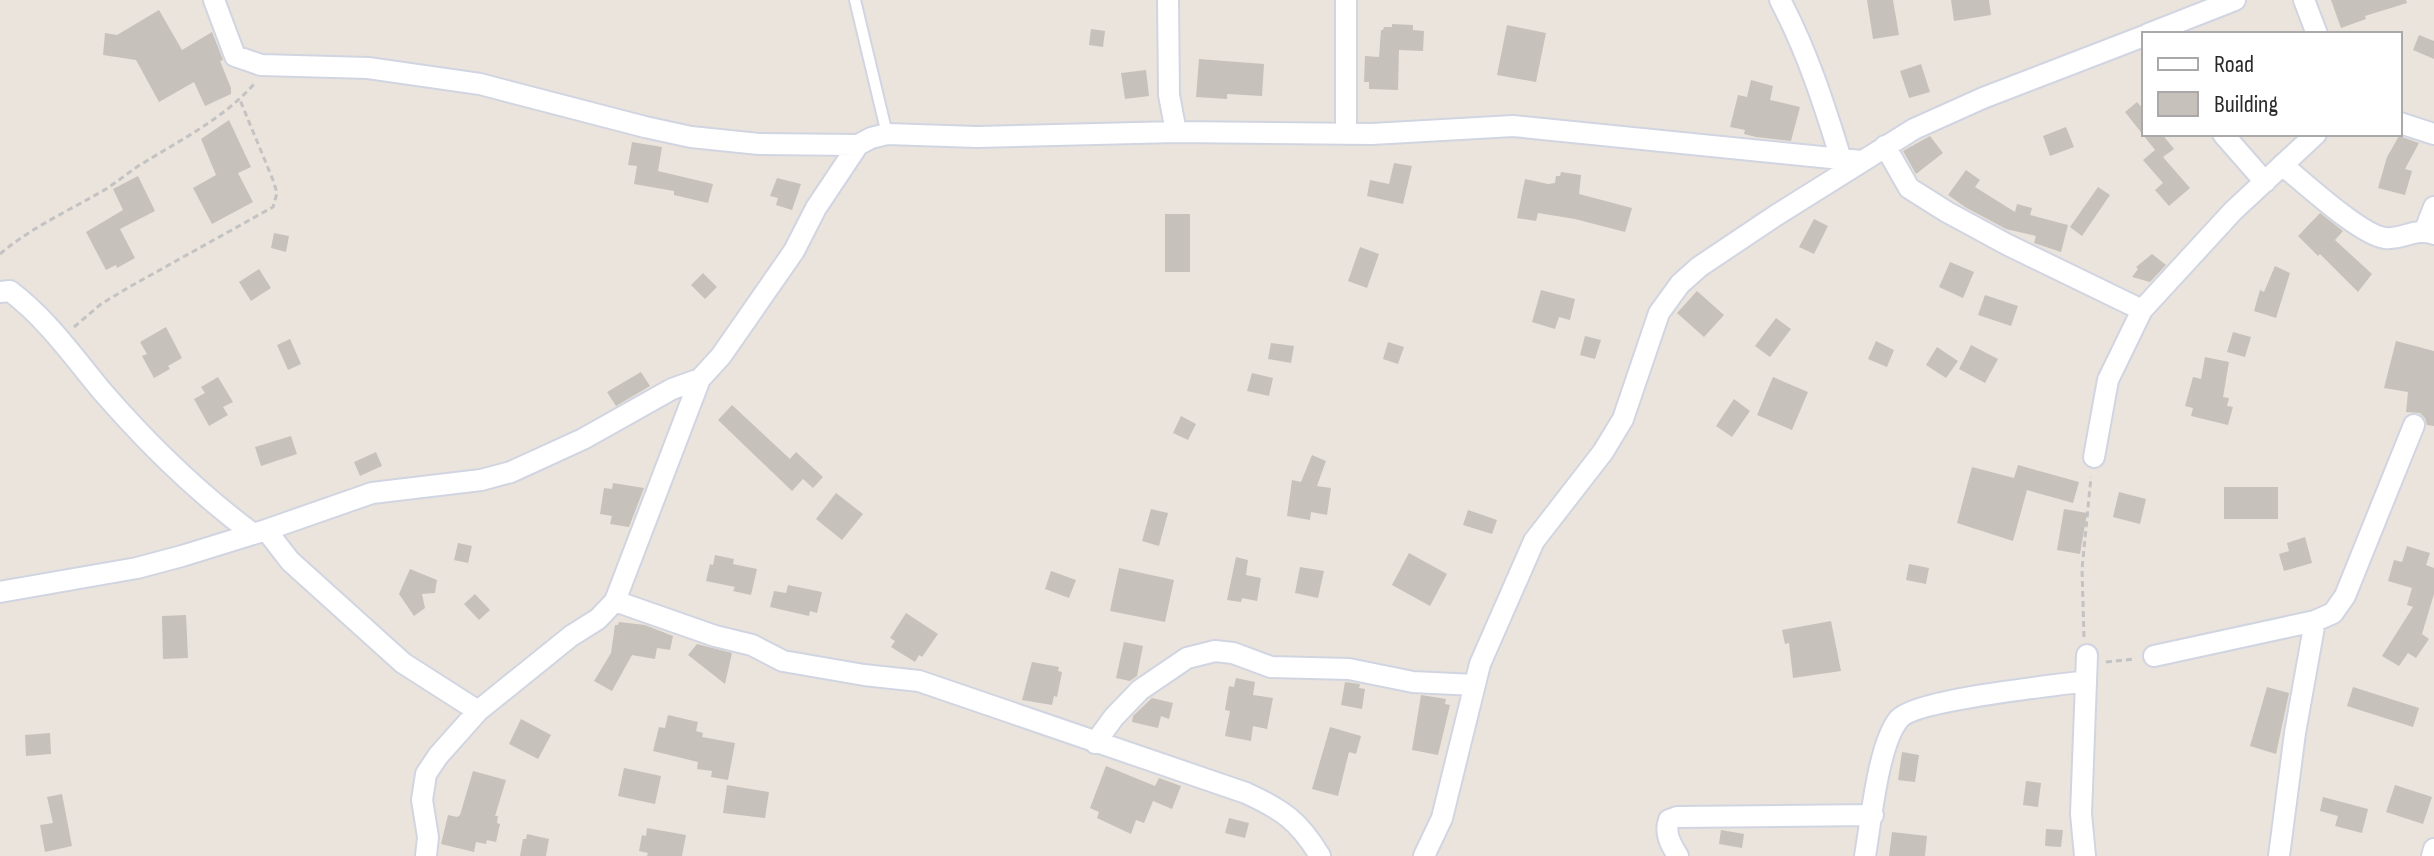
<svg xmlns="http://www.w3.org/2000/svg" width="2434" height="856" viewBox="0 0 2434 856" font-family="'Sofia Sans Condensed',sans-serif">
	<rect width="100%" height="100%" fill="#ebe4dc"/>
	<!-- building -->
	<path fill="#c6c1bb" d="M1867,0H1893L1899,35L1873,39Z
		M1951,0H1989L1991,15L1954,21Z
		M2331,0H2406L2407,3L2365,16L2366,19L2341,28Z
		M159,10L182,50L212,32L223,60L220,61L231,88V94L205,106L194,82L159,102L136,60L103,55L105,33L117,35Z
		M1392,24L1413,25V30L1424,31L1423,51L1399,50L1398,90L1369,89V82H1364L1365,56L1379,57L1381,30H1383L1384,27H1392Z
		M1507,25L1546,33L1536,82L1497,75Z
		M1091,29L1105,31L1103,47L1089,45Z
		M2419,35L2434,41V59L2413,50Z
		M1199,59L1264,64L1262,96L1227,94V99L1196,97Z
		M1921,64L1930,92L1909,98L1900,71Z
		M1146,70L1149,96L1125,99L1121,73Z
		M1751,80L1773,86L1770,100L1800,107L1791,141L1756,137L1744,134L1745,130L1730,127L1738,95L1747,97Z
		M2137,102L2144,110V134H2162L2174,149L2163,157L2190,188L2169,206L2155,190L2163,183L2143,160L2155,150L2125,112Z
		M229,120L251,167L238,173L253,202L212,224L193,188L216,175L201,139Z
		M2066,127L2074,147L2050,156L2043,136Z
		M1930,136L1943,153L1916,174L1903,151Z
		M2399,136L2419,143L2405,169L2412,171L2405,195L2378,188L2387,157Z
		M632,142L662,147L658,171L713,184L708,203L674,195V191L634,184L637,166L628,165Z
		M1394,163L1412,166L1403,204L1367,196L1370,180L1389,184Z
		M1966,170L1980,180L1975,187L2015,212L2017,204L2032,208L2030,215L2068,225L2061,252L2034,243L2036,236L2006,229L1965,207L1948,195Z
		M1561,172L1581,175L1579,194L1632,208L1625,232L1575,219L1538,213L1536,221L1517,218L1525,179L1548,184L1555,183L1556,176H1560Z
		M138,176L155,211L120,229L135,258L117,268L116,265L106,270L86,232L123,210L113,189Z
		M777,178L801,184L792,210L776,205L778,198L770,196Z
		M2098,187L2110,195L2082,236L2070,227Z
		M2320,213L2343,231L2335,240L2372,274L2358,292L2320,254L2318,256L2298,236Z
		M1165,214H1190V272H1165Z
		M1814,219L1828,226L1814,254L1799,247Z
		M274,233L289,236L286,252L271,248Z
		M1360,247L1379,254L1367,288L1348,281Z
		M2152,254L2166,265L2150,282L2132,277L2138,269L2136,267Z
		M1950,262L1974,272L1963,298L1939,287Z
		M2275,266L2290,273L2276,318L2254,311L2260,290L2264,292Z
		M259,269L271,288L251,301L239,282Z
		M703,273L717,287L705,299L691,285Z
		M1541,290L1575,299L1570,320L1559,317L1555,329L1532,322Z
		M1697,291L1724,315L1704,337L1677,313Z
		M1985,295L2018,306L2011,326L1978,315Z
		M1776,318L1791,329L1770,357L1755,346Z
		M166,327L182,358L168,366L170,369L154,378L142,356L147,354L140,342Z
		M2233,332L2251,337L2245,357L2227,352Z
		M1585,336L1601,340L1595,359L1580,355Z
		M290,339L301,364L288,370L277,345Z
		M1876,341L1894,350L1887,367L1868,359Z
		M2396,341L2434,351V426L2427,425L2425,418L2420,413L2406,412L2408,392L2384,388Z
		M1388,342L1404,347L1398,364L1383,359Z
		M1271,343L1294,346L1291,363L1268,359Z
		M1971,345L1998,359L1985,383L1959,369Z
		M1937,347L1958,361L1946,378L1926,365Z
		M2205,357L2229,362L2223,397L2229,398L2227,406L2233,407L2228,425L2191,416L2193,408L2185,406L2193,377L2201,379Z
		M641,372L650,386L616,406L607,392Z
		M1252,373L1273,378L1269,396L1247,391Z
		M218,377L233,402L223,407L228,415L209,426L194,399L205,393L201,387Z
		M1773,377L1808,392L1792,430L1757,415Z
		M1734,399L1750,411L1732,437L1716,426Z
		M732,405L790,459L796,452L823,477L813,488L803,479L792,491L718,420Z
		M1181,416L1196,424L1188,440L1173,433Z
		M291,436L297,454L261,466L255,447Z
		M376,452L382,466L360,476L354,462Z
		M1312,455L1326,461L1317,486L1331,488L1327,515L1311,512L1310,520L1287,516L1292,480L1301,482Z
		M2018,465L2079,482L2073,503L2027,490L2013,541L1957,523L1972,467L2014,478Z
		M613,483L644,488L629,527L610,524L612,516L600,514L604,488L612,489Z
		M2224,487H2278V519H2224Z
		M2119,492L2146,499L2140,524L2113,517Z
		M836,493L863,514L842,540L816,519Z
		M1151,509L1168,513L1159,546L1142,541Z
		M2064,509L2087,513L2080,554L2057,550Z
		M1468,510L1497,520L1492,534L1463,525Z
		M2305,537L2312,563L2284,571L2279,554L2289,551L2287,543Z
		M458,543L472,546L468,563L454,560Z
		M2407,546L2430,553L2426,565L2434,568V594L2422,634L2429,639L2416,658L2408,653L2399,666L2382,656L2413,607L2407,605L2412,588L2388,581L2394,560L2402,562Z
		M1409,553L1447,574L1430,606L1392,585Z
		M715,555L734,559L733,564L757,569L751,595L733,591L735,587L706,581L710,564L713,565Z
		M1236,557L1248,560L1246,575L1261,578L1257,601L1242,598L1241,602L1227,600Z
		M1909,564L1929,568L1926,584L1906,580Z
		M1300,567L1324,571L1318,598L1295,593Z
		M1119,568L1174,580L1165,622L1110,611Z
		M410,569L437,580L435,593L422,594L425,608L414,616L399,594Z
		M1051,571L1076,580L1069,598L1045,589Z
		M788,585L822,592L817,613L810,611L809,616L770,607L774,591L786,593Z
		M475,594L490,610L479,620L464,604Z
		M906,613L938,634L922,657L919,655L915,662L891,647L895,641L890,638Z
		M186,615L188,658L163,659L162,616Z
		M1831,621L1841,671L1793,678L1789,643L1785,644L1782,630Z
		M619,622L645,625L673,636L670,650L657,648L655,659L632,655L612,691L594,681L611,653L615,625H618Z
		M1124,642L1143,646L1137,676L1130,681L1116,678Z
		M697,644L732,653L725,684L688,655Z
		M1032,662L1059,667L1058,671L1062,672L1057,697L1054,696L1052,705L1022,700Z
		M1236,678L1255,682L1253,695L1273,698L1267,729L1253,726L1251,741L1225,736L1230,711L1225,710L1229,686L1234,687Z
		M1345,682L1360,684L1359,688L1365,689L1362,709L1341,705Z
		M2267,687L2289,693L2276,754L2250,746Z
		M2353,687L2419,708L2413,727L2347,706Z
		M1421,695L1446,699L1445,704L1450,705L1438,755L1412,750Z
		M1152,698L1173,703L1169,719L1161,716L1158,728L1132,722L1133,716Z
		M668,715L698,722L696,731L703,733L702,737L735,743L728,780L711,777L712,771L697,769L698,762L653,751L659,727L665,728Z
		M521,719L551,735L538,759L509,744Z
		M1330,727L1361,736L1356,754L1349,752L1338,796L1312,789Z
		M50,733L51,754L26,756L25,735Z
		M1902,752L1919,755L1915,782L1898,780Z
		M1106,766L1155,786L1159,778L1181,786L1172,809L1153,801L1144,823L1136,820L1131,834L1097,818L1099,812L1090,808Z
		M624,768L661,776L655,804L618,796Z
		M473,771L506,780L495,816H498L497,823L500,824L496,842L487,840L486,844L476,842L474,852L441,844L448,815L457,817L460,815Z
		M2026,781L2041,783L2038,807L2023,805Z
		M727,785L769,792L765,818L723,813Z
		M2395,785L2432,797L2423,824L2386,812Z
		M62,794L72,846L45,852L40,825L53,823L47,797Z
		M2323,797L2368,809L2362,833L2335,826L2338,816L2320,811Z
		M1229,818L1249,823L1245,838L1225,833Z
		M647,828L686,835L682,856H647L648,853L639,851L642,835L646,836Z
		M2046,829L2063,830L2061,847L2045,846Z
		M1721,830L1744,834L1742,848L1719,844Z
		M1892,832L1927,836L1925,856H1889Z
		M527,834L549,839L546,856H520L523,839H526Z"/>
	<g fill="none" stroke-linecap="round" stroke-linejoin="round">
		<!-- service casing -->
		<g stroke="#d1d5e1" stroke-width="14">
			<path id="service" d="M855,0L887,134"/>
		</g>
		<!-- minor casing -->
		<g stroke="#d1d5e1" stroke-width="24">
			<path id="minor" d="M214,0L235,56L261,65L368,68L480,84L645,127L691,137L759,144L858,145
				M1168,0L1169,95L1176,132
				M1780,0C1807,51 1824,104 1841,159
				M2304,0L2317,34
				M2148,34L2235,0
				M2400,123L2434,134
				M1346,134V0
				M2223,134L2265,182
				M1885,146L1909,188L1947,212L2008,245L2142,310
				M2282,165C2304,182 2360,235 2385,238C2403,240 2416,227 2434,234
				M2425,230L2434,207
				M0,292L10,291C46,318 73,356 101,390C146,442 197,492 252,533
				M2094,457L2108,380L2142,310L2233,211L2316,134
				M266,530L290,561L403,663L478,711
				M0,592L137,568L182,556L266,530L372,493L481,480L511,472L583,439L672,389L700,379L721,356L794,251L816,208L858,145L871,138L887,134L977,137L1176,132L1372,134L1513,126L1861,161
				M615,601L715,636L752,645L783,661L864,675L919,681L1246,793C1283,810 1299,821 1320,856
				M2154,656L2315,621L2333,613L2345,596L2414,425
				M1095,743L1114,717L1140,690L1187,658L1215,651L1233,653L1271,667L1349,669L1413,682L1475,685
				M426,856L428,837L422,800L426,774L438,756L478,711L571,636L598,619L615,601L700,379
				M1424,856L1442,818L1480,664L1534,541L1603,452L1623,419L1659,313L1680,284L1699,267L1775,216L1914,129L1983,98L2144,36
				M1678,856C1671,845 1664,833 1669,820L1677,817L1873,815
				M1865,856C1871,822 1878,744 1899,719C1916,699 2054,686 2086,681
				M2085,856L2081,814L2087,655
				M2279,856L2295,733L2315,621
				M2432,856L2434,849"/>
		</g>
		<!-- path -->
		<path stroke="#c3c3c3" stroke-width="3" stroke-dasharray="6 4" stroke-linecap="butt" d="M0,254C29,229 66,212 99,193C114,185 126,174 140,165C180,140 222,120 254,84
			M74,327L101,304L131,286L273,207L277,193L273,180L240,100
			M2084,637L2082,569L2091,477
			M2106,662L2135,659"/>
		<!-- service -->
		<use href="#service" stroke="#fff" stroke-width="10"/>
		<!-- minor -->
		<use href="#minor" stroke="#fff" stroke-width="20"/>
	</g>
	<!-- legend -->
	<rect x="2142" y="32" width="260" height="104" fill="#ffffff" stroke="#a9a9a9" stroke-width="2"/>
	<rect x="2158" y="58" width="40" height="12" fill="#ffffff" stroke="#a9a9a9" stroke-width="2"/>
	<text x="2214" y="72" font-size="24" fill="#292929">Road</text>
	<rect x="2158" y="92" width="40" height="24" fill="#c6c1bb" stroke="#a9a9a9" stroke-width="2"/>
	<text x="2214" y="112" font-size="24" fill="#292929">Building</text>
</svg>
